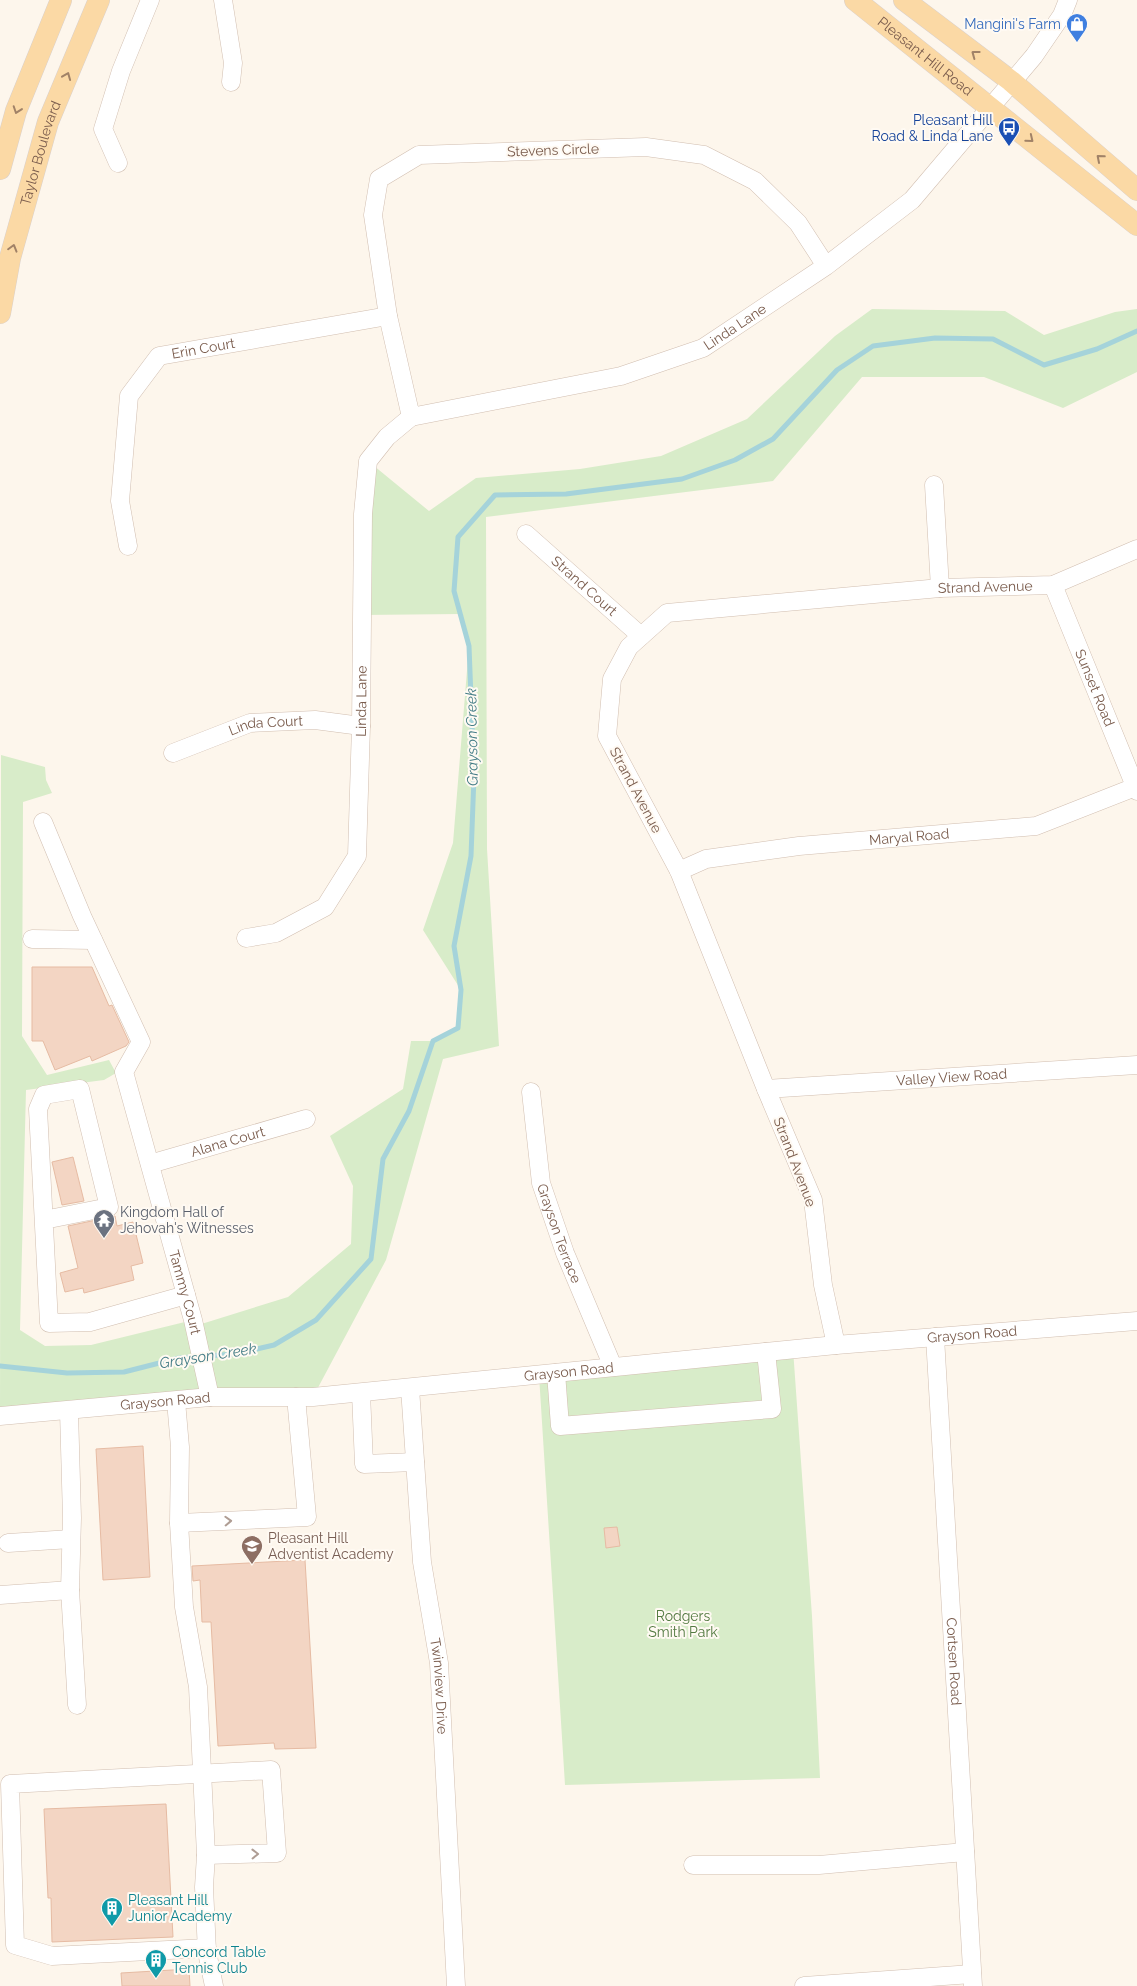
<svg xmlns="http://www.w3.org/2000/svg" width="1137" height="1986" viewBox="0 0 1137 1986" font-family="Raleway,sans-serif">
	<rect width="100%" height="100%" fill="#fdf6ec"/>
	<!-- green -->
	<path fill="#d8ecc9" d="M872,309L1005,311L1044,335L1115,312L1137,309V372L1063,408L984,377H862L773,481L486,517L487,849L499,1046L443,1059L386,1260L313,1397L0,1416L1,755L45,767L46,780L52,793L23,802L22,1036L47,1075L109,1060L116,1073L104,1080L26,1090L20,1330L45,1346L91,1345L193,1320L195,1326L288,1297L351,1244L353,1186L330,1136L403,1089L411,1041H433L458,1028L461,990L423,930L453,843L469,646L460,614L362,615L368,461L429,511L476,478L580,469L661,456L747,419L835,336Z
		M793,1349L812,1616L820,1778L565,1785L539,1375Z"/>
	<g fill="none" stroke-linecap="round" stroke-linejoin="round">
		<!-- stream -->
		<path stroke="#a5d3da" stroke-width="5" d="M0,1366L67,1373L124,1372L179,1358L235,1354L274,1345L316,1320L371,1259L383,1159L409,1111L433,1041L458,1028L461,990L454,946L471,856L474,776L469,646L454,591L458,537L495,495L566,494L682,479L735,460L773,439L837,370L873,346L935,338L993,339L1044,365L1097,349L1137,331"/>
	</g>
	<!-- building -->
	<path fill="#f3d5c3" stroke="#e6bba3" d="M32,967H92L109,1006L112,1005L129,1042L126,1046L92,1061L90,1056L55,1070L43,1041H32Z
		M73,1157L84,1201L62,1205L52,1162Z
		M115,1216L117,1226L133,1222L143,1263L131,1266L134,1280L84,1293L83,1288L65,1292L60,1273L78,1268L68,1226Z
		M143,1446L150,1577L103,1580L96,1449Z
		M617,1527L620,1546L606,1548L604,1528Z
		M305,1560L316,1748L275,1749L274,1743L218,1746L211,1622H202L200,1580L193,1581L192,1566Z
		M166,1804L173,1937L52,1942L51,1898H48L44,1809Z
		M189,1969L190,1986H122L121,1973Z"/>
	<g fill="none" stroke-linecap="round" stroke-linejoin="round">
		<!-- minor casing -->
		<g stroke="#d1beb0" stroke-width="19">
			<g id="minor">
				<path d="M223,0L233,63L231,82"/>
				<path d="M118,163L103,129L121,71L150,0"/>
				<path id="s1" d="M826,266L798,223L755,181L704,155L646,147L419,155L379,179L373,215L388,316L411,417L621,376L703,348L826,266L912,200L1034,56L1062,15L1068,0"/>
				<path d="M934,485L940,588"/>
				<path id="s2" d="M526,534L641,636"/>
				<path id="s3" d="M128,546L120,501L129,396L159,356L388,316"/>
				<path id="s4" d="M1053,585L1137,791"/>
				<path id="s5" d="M173,753L250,723L315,720L361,726"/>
				<path id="s6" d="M43,822L82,916L141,1042L124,1072L193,1320L210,1397"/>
				<path id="s7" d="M679,871L706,859L799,846L1036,826L1135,787"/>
				<path id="s8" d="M246,938L276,933L325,907L357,856L361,726L363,514L368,461L387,437L411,417"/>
				<path d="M32,939L93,940"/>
				<path id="s9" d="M766,1089L1137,1065"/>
				<path id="s10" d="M531,1092L541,1183L565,1253L613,1367"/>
				<path id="s11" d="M150,1164L306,1119"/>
				<path d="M44,1220L109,1207L80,1089L44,1095L38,1109L49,1323L90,1322L186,1295"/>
				<path id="s12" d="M935,1337L973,1986"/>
				<path id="s13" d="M836,1345L823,1285L813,1200L766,1089L679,871L607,736L612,679L629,647L667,613L940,588L1053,585L1137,549"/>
				<path d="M556,1373L560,1426L772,1409L766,1352"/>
				<path id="s14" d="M410,1388L422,1562L439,1663L456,1986"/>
				<path d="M361,1393L364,1464L415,1462"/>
				<path d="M176,1401L180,1447L179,1523L184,1607L198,1687L206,1855L204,1887L207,1952L214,1986"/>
				<path id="s15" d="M0,1416L210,1397H313L836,1345L1137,1321"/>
				<path d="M179,1523L307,1517L296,1397"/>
				<path d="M8,1543L71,1539"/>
				<path d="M70,1590L77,1705"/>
				<path d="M0,1595L70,1590L72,1518L69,1411"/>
				<path d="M206,1855L277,1853L271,1770L10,1784L15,1945L52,1956L207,1948"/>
				<path d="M693,1865H819L965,1852"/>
				<path d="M804,1986L972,1974"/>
			</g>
		</g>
		<!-- major casing -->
		<g stroke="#dad1cd" stroke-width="22">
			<g id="major">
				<path id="s16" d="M855,0L1137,225"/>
				<path d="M904,0L1011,81L1137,190"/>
				<path d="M0,169L16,111L61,0"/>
				<path id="s17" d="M0,313L10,258L48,122L99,0"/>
			</g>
		</g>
		<!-- minor -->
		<use href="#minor" stroke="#fff" stroke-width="18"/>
		<!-- major -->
		<use href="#major" stroke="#fbd9a5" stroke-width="21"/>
	</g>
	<!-- one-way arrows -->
	<defs><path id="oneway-chevron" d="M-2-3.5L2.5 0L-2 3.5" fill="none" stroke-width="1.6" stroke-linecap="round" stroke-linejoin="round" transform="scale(1.25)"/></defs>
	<g stroke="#a18267">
		<use href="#oneway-chevron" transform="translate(975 54) rotate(-143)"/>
		<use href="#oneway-chevron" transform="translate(67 76) rotate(-68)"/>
		<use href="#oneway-chevron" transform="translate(17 110) rotate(109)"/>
		<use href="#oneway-chevron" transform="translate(1030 139) rotate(39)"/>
		<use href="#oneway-chevron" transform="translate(1100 158) rotate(-139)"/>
		<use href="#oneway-chevron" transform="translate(13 248) rotate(-74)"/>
	</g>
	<g stroke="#af9d94">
		<use href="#oneway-chevron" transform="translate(228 1521) rotate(-2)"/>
		<use href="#oneway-chevron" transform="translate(255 1854) rotate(-1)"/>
	</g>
	<!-- icons -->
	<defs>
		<g id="shop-pin" transform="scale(1.125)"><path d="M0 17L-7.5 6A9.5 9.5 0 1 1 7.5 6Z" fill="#3f7fe0" stroke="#fffaf3"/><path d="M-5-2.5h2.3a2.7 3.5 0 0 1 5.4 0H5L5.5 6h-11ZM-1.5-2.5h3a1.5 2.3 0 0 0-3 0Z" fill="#fff"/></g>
		<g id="bus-pin" transform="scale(1.125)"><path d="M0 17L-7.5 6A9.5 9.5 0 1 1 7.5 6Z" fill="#1a4fb4" stroke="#fffaf3"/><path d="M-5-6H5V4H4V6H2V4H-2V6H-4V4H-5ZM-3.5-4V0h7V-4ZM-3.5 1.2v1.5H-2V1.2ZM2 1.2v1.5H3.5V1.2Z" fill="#fff"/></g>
		<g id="temple-pin" transform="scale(1.125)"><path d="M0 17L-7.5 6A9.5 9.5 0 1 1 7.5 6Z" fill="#6b7280" stroke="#fffaf3"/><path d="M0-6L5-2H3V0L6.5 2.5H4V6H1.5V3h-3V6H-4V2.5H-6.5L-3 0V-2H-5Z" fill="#fff"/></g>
		<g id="school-pin" transform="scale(1.125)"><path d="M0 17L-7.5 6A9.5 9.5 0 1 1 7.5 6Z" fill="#8d6e63" stroke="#fffaf3"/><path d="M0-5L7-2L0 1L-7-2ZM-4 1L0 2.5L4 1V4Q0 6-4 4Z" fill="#fff"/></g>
		<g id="building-pin" transform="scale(1.125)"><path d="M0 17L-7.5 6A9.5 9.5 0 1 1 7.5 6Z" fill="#0f9aa8" stroke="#fffaf3"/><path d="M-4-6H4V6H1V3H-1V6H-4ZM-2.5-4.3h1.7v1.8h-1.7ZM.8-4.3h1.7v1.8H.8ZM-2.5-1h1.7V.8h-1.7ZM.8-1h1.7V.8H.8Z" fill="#fff"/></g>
	</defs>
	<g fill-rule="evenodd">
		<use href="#shop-pin" x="1077" y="24"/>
		<use href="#bus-pin" x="1009" y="128"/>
		<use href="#temple-pin" x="104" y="1220"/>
		<use href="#school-pin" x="252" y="1546"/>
		<use href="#building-pin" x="112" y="1908"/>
		<use href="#building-pin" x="156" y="1960"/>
	</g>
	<g text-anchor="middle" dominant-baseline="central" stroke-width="4" stroke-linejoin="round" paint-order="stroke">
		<!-- shop labels -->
		<g font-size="14" fill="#366cbe" stroke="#fffaf3" text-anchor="end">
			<text x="1061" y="24">Mangini's Farm</text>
		</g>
		<!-- street labels -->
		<g font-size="14" fill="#7a5c4d" stroke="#fffaf3">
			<text stroke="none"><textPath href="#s16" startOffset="90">Pleasant Hill Road</textPath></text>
			<text transform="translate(553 150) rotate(-2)">Stevens Circle</text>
			<text stroke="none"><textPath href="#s17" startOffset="165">Taylor Boulevard</textPath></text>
			<text stroke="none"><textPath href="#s1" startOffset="1082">Linda Lane</textPath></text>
			<text stroke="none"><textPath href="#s3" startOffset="246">Erin Court</textPath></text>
			<text stroke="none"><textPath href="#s2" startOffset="78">Strand Court</textPath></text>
			<text stroke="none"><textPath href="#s13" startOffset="1119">Strand Avenue</textPath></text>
			<text stroke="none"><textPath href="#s4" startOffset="111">Sunset Road</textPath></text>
			<text stroke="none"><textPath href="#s8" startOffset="301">Linda Lane</textPath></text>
			<text stroke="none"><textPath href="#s5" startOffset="98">Linda Court</textPath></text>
			<text transform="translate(636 790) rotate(62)">Strand Avenue</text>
			<text stroke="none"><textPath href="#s7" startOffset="234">Maryal Road</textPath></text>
			<text stroke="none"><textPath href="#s9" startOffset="186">Valley View Road</textPath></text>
			<text stroke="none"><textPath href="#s11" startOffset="81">Alana Court</textPath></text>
			<text transform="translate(795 1162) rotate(69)">Strand Avenue</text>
			<text stroke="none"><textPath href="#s10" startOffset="145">Grayson Terrace</textPath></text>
			<text stroke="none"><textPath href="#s6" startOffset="504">Tammy Court</textPath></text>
			<text stroke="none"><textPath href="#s15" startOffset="976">Grayson Road</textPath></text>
			<text stroke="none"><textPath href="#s15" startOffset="571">Grayson Road</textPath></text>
			<text stroke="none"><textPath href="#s15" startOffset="166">Grayson Road</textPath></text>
			<text stroke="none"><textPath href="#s12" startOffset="325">Cortsen Road</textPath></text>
			<text stroke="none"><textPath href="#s14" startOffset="300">Twinview Drive</textPath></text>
		</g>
		<!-- transit labels -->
		<g font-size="14" fill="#164399" stroke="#fffaf3" text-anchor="end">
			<text x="993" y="120">Pleasant Hill<tspan x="993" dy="16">Road &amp; Linda Lane</tspan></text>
		</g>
		<!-- worship labels -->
		<g font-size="14" fill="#5b616d" stroke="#fffaf3" text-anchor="start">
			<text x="120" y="1212">Kingdom Hall of<tspan x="120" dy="16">Jehovah's Witnesses</tspan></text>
		</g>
		<!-- education labels -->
		<g font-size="14" fill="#785e54" stroke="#fffaf3" text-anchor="start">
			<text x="268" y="1538">Pleasant Hill<tspan x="268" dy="16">Adventist Academy</tspan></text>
		</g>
		<!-- park labels -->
		<g font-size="14" fill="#537a41" stroke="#fffaf3">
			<text x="683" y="1616">Rodgers<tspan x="683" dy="16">Smith Park</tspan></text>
		</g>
		<!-- culture labels -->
		<g font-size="14" fill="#0d838f" stroke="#fffaf3" text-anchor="start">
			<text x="128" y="1900">Pleasant Hill<tspan x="128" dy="16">Junior Academy</tspan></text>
			<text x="172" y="1952">Concord Table<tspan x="172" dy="16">Tennis Club</tspan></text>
		</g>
		<!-- water labels -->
		<g font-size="15" font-style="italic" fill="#437c86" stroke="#fffaf3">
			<text transform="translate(472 737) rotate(-91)">Grayson Creek</text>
			<text transform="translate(208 1356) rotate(-9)">Grayson Creek</text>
		</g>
	</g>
</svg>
